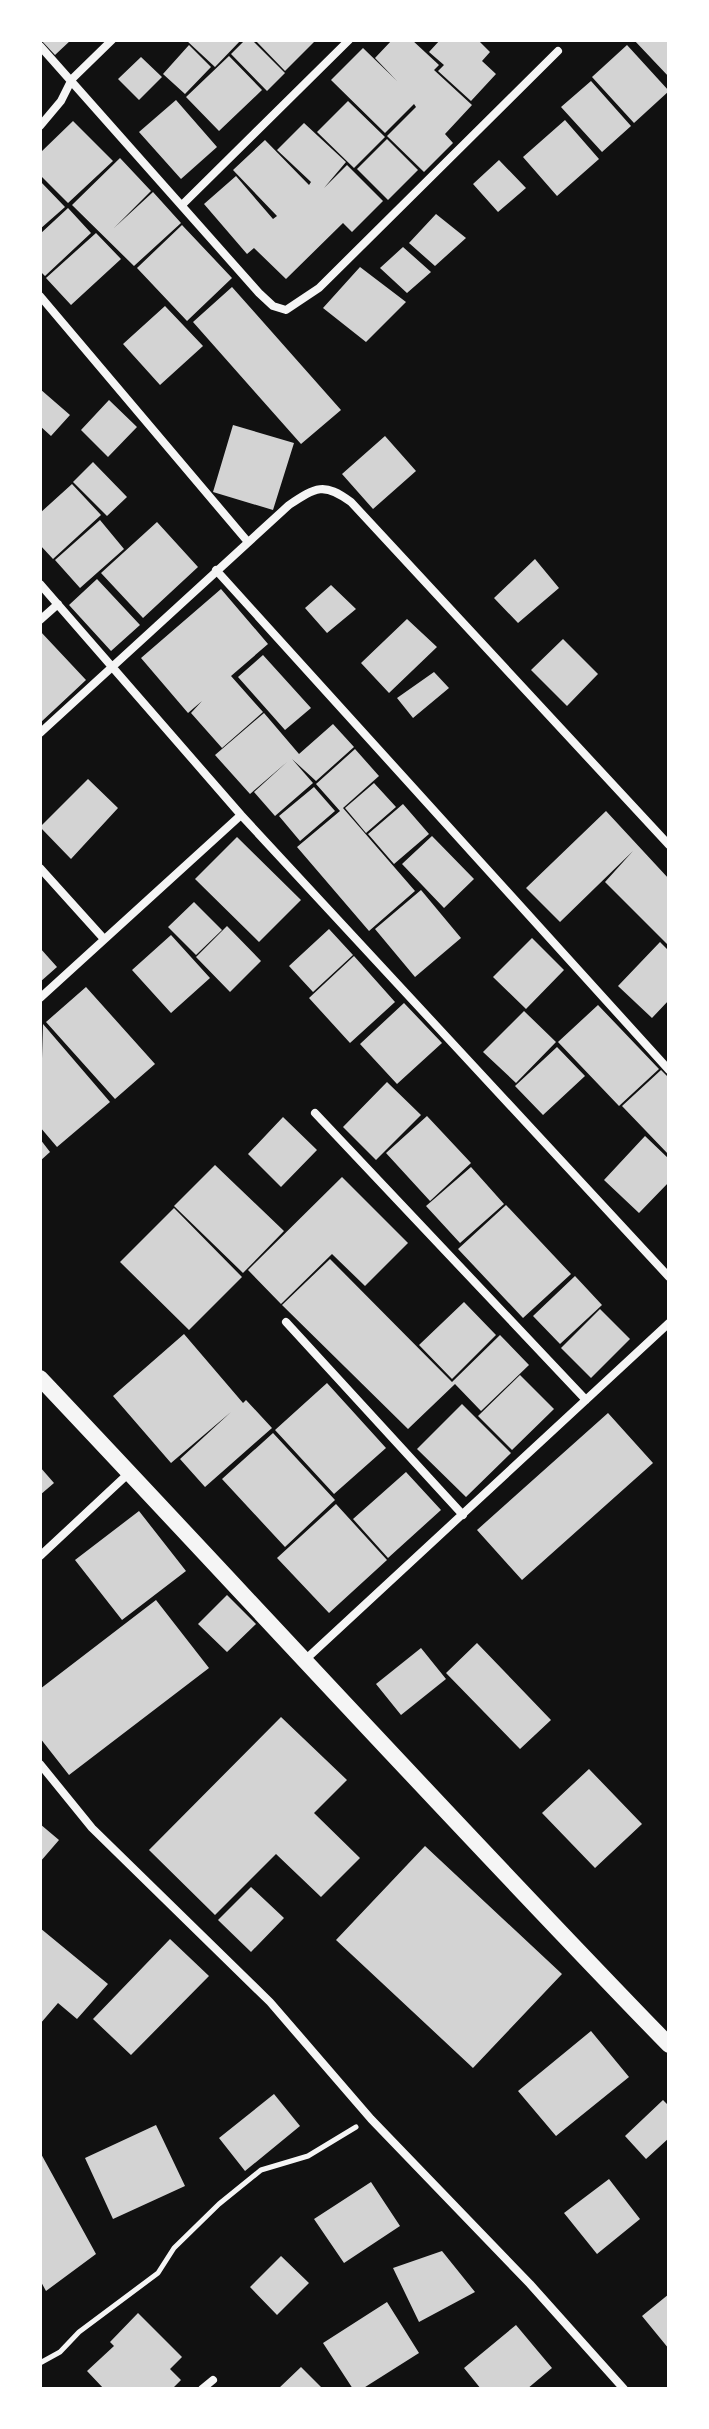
<svg xmlns="http://www.w3.org/2000/svg" width="709" height="2429" viewBox="0 0 709 2429" font-family="Roboto,sans-serif">
	<rect width="100%" height="100%" fill="#111"/>
	<!-- building -->
	<path fill="#d3d3d3" d="M41,40H71L55,55Z
		M186,40H241L215,67Z
		M245,40H252L285,73L267,91L231,54Z
		M255,40H312L314,42L285,71Z
		M392,40H412L439,65L434,70L472,105L445,134L453,143L424,172L387,136L416,107L414,104L385,133L331,80L363,48L397,81L375,58Z
		M440,40H478L490,52L482,61L496,74L471,101L438,71L444,65L429,52Z
		M634,40H669V77Z
		M189,45L211,67L185,94L163,74Z
		M627,45L669,91L634,123L592,77Z
		M229,56L262,90L219,131L186,97Z
		M141,57L162,77L139,100L118,79Z
		M591,81L631,126L602,152L561,107Z
		M176,100L217,147L181,179L139,132Z
		M348,101L385,137L354,168L317,132Z
		M565,120L599,159L557,196L523,157Z
		M73,121L113,161L68,203L40,175V153Z
		M304,123L346,162L324,188L347,165L383,201L352,232L343,223L286,279L254,248L247,254L204,204L236,176L273,219L277,216L233,170L265,140L309,185L311,182L277,150Z
		M387,139L418,170L388,200L357,169Z
		M120,158L151,191L114,228L153,192L181,223L134,266L72,205Z
		M499,160L526,188L498,212L473,184Z
		M40,181L65,207L40,229Z
		M68,208L91,233L45,276L40,271V234Z
		M436,214L466,238L435,266L409,243Z
		M182,225L232,278L187,321L137,268Z
		M96,233L121,259L71,305L46,278Z
		M403,247L431,272L407,293L380,268Z
		M360,267L406,302L366,342L323,308Z
		M232,287L341,410L301,444L193,322Z
		M165,306L203,346L160,385L123,344Z
		M40,389L70,415L51,436L40,426Z
		M109,400L137,427L108,457L81,430Z
		M233,425L294,443L273,510L213,492Z
		M385,436L416,471L373,509L342,474Z
		M93,462L127,497L107,516L73,482Z
		M72,484L101,515L53,559L40,545V513Z
		M100,520L124,549L80,588L55,560Z
		M157,522L198,567L143,618L101,573Z
		M535,559L559,588L518,623L494,598Z
		M97,579L140,625L111,651L69,605Z
		M331,585L356,609L327,633L305,608Z
		M221,589L268,644L231,676L263,712L222,748L191,713L202,701L188,713L141,658Z
		M407,619L437,647L389,693L361,663Z
		M40,631L86,680L40,723Z
		M563,639L598,674L567,706L531,670Z
		M263,655L311,708L285,730L238,677Z
		M434,672L449,688L413,718L397,698Z
		M264,713L299,754L333,724L354,747L316,781L292,759L313,783L275,816L254,792L287,762L250,794L215,755Z
		M355,749L379,776L343,808L415,891L369,931L297,847L340,811L316,784Z
		M88,779L118,808L71,859L40,827Z
		M374,783L396,807L366,833L345,808Z
		M314,787L335,811L300,841L279,816Z
		M403,804L429,834L394,864L368,834Z
		M606,811L669,879V946L605,882L633,851L560,922L526,888Z
		M432,836L474,879L444,908L402,864Z
		M237,837L301,900L259,942L195,879Z
		M421,890L461,938L415,977L375,929Z
		M194,902L222,930L196,955L168,927Z
		M227,926L261,961L230,992L196,957Z
		M329,929L353,955L313,992L289,966Z
		M171,935L210,978L171,1013L132,970Z
		M532,938L564,970L526,1009L493,977Z
		M660,942L669,951V1000L652,1018L618,986Z
		M40,948L57,967L40,982Z
		M354,956L395,1002L350,1043L309,998Z
		M86,987L155,1064L115,1099L46,1022Z
		M404,1003L442,1043L397,1084L360,1044Z
		M598,1005L659,1069L619,1106L558,1042Z
		M524,1011L556,1042L516,1083L483,1052Z
		M43,1024L110,1102L57,1147L40,1127Z
		M557,1047L585,1076L543,1115L515,1086Z
		M661,1070L669,1078V1155L622,1106Z
		M387,1082L421,1115L376,1160L343,1127Z
		M427,1116L471,1163L430,1201L386,1153Z
		M283,1117L317,1150L281,1187L248,1154Z
		M645,1136L669,1159V1182L639,1213L604,1180Z
		M40,1139L50,1152L40,1161Z
		M215,1165L284,1231L243,1273L174,1206Z
		M471,1167L504,1204L460,1243L426,1206Z
		M342,1177L408,1243L365,1286L332,1254L281,1304L248,1270Z
		M506,1205L571,1274L523,1318L458,1249Z
		M174,1208L242,1277L189,1330L120,1262Z
		M330,1259L452,1382L500,1335L529,1365L481,1411L455,1384L408,1429L282,1305Z
		M575,1276L602,1305L560,1344L533,1316Z
		M464,1302L496,1335L452,1379L419,1345Z
		M600,1309L630,1339L591,1378L561,1348Z
		M184,1334L243,1403L246,1400L272,1428L205,1487L180,1459L231,1412L171,1463L113,1396Z
		M520,1375L554,1409L512,1450L478,1416Z
		M327,1383L386,1448L334,1494L275,1430Z
		M462,1404L511,1453L466,1497L417,1449Z
		M608,1413L653,1463L522,1580L477,1530Z
		M273,1433L335,1500L285,1547L222,1479Z
		M40,1467L54,1483L40,1495Z
		M406,1472L441,1510L388,1558L353,1519Z
		M336,1504L387,1560L329,1613L277,1558Z
		M139,1511L186,1571L122,1620L75,1560Z
		M227,1595L256,1624L227,1652L198,1624Z
		M156,1600L209,1668L69,1775L40,1738V1689Z
		M477,1643L551,1720L520,1749L446,1673Z
		M421,1648L446,1679L401,1715L376,1684Z
		M281,1717L347,1780L314,1813L360,1858L321,1897L276,1854L215,1915L149,1850Z
		M589,1769L642,1824L595,1868L542,1813Z
		M40,1824L59,1840L40,1862Z
		M425,1846L562,1974L473,2068L336,1940Z
		M251,1887L284,1918L251,1952L218,1920Z
		M40,1928L108,1984L77,2019L58,2003L40,2024Z
		M170,1939L209,1976L131,2055L93,2019Z
		M591,2031L629,2077L556,2136L518,2091Z
		M274,2094L300,2126L245,2171L219,2138Z
		M663,2100L669,2106V2138L646,2159L625,2136Z
		M156,2125L185,2186L113,2219L85,2158Z
		M40,2152L96,2254L46,2291L40,2280Z
		M609,2179L640,2219L597,2254L564,2213Z
		M371,2182L400,2226L344,2263L314,2219Z
		M442,2251L475,2292L419,2322L393,2268Z
		M281,2256L309,2283L277,2315L250,2287Z
		M669,2294V2349L642,2316Z
		M387,2302L419,2353L362,2389H353L323,2343Z
		M138,2313L182,2357L170,2369L181,2380L172,2389H104L87,2371L114,2346L110,2342Z
		M516,2325L552,2368L527,2389H481L464,2368Z
		M301,2367L323,2389H278Z"/>
	<g fill="none" stroke-linecap="round" stroke-linejoin="round">
		<!-- path -->
		<path stroke="#f5f5f5" stroke-width="5" d="M40,2363L60,2352L79,2332L158,2273L174,2248L219,2204L261,2170L308,2156L356,2127"/>
		<!-- minor -->
		<path stroke="#f5f5f5" stroke-width="8" d="M40,46L259,293L273,306L286,310L319,288L558,51
			M40,126L61,101L72,79L112,40
			M183,204L349,40
			M40,296L248,542
			M216,570L669,1070
			M40,584L241,815L669,1277
			M40,620L58,604
			M40,733L289,505C316,487 324,482 351,502L669,845
			M40,868L104,939
			M40,998L241,815
			M315,1113L586,1400
			M286,1322L463,1515
			M40,1556L129,1473
			M305,1660L669,1323
			M40,1764L92,1828L270,2002L371,2119L530,2284L624,2389
			M202,2389L213,2380"/>
		<!-- secondary -->
		<path stroke="#f5f5f5" stroke-width="16" d="M40,1378C250,1600 456,1826 669,2045"/>
	</g>
	<!-- border -->
	<rect width="709" height="2429" fill="none" stroke="#ffffff" stroke-width="84"/>
</svg>
